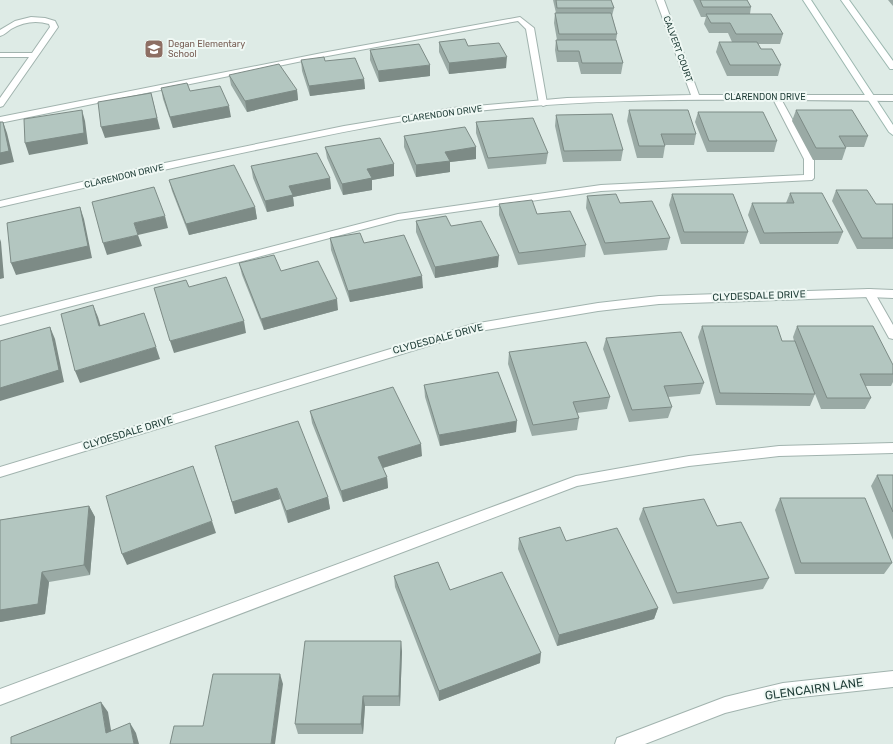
<svg xmlns="http://www.w3.org/2000/svg" width="893" height="744" viewBox="0 0 893 744" font-family="Rubik,sans-serif">
	<rect width="100%" height="100%" fill="#deebe6"/>
	<g fill="none" stroke-linecap="round" stroke-linejoin="round">
		<!-- service casing -->
		<g stroke="#a1b3ae" stroke-width="2">
			<path id="service" d="M31,17L45,18L55,21L58,27L3,106L0,107V98L29,57H0V53H32L50,27L49,24C36,20 23,22 11,29C7,32 4,35 0,36V30L15,21Z
				M520,17L534,28L547,103L546,105L543,106L539,103L526,29L518,21L322,57L0,123V117L322,53Z
				M776,94L780,97L814,159V178L812,180L601,191L398,220L0,325V317L398,214L601,185L804,175V159L772,97Z
				M869,289L873,290L893,325V339L889,338L864,293L865,290Z
				M893,443V453L779,456L689,466L577,486L0,705V689L576,476L689,456L779,446Z"/>
		</g>
		<!-- minor casing -->
		<g stroke="#a1b3ae" stroke-width="2">
			<path id="minor" d="M656,0H664L699,95H893V101C747,100 599,95 453,114C393,121 334,134 275,146C183,165 91,186 0,207V201L155,165L344,126L453,108L567,98L691,95Z
				M869,289L893,290V298L869,297L659,304L598,311L474,332L0,477V467L473,324L598,303L659,296Z
				M893,671V687L783,699L725,713L645,744H615L617,738L725,697L783,683Z"/>
		</g>
		<!-- secondary casing -->
		<g stroke="#9cb8b0" stroke-width="2">
			<path id="secondary" d="M803,0H811L893,125V135L889,132Z
				M841,0H849L893,61V69H890Z"/>
		</g>
		<!-- service -->
		<use href="#service" fill="#fff" fill-rule="evenodd"/>
		<!-- minor -->
		<use href="#minor" fill="#fff" fill-rule="evenodd"/>
		<!-- secondary -->
		<use href="#secondary" fill="#fff" fill-rule="evenodd"/>
	</g>
	<!-- wall -->
	<path fill="#9aaaa5" d="M553,0H611L614,8L612,16L617,34L616,41L623,63L621,74H581L578,62H557L555,50L556,40H557L554,23L555,13H556Z
		M693,0H747L751,7L750,14L783,34L780,44H758L761,49L781,65L778,76H727L716,52L719,42H732L728,33H709L704,24L706,17H701Z
		M888,0H893V6Z
		M439,42L468,46L506,68L449,74L439,52Z
		M370,50L430,76L379,82L370,60Z
		M301,60L325,61L364,79L365,89L310,96L302,71Z
		M229,75L297,90L298,100L247,112L231,85Z
		M161,88L190,91L231,117L173,128L163,99Z
		M629,110L696,134L694,145H665V146L663,158H637L627,121Z
		M796,110L868,136L864,147H846V148L842,160H813L792,121Z
		M698,112L777,141L774,152H707L695,122Z
		M556,115L623,150L621,161L563,162L555,126Z
		M476,122L548,153L546,164L488,169L476,133Z
		M404,136L476,147V159L450,162V172L416,177L404,147Z
		M325,147L394,164V176L372,180V190L343,195L327,158Z
		M251,166L330,178L331,189L293,197L294,206L267,212L253,178Z
		M169,180L255,207L257,219L189,235L172,191Z
		M836,190L876,204H893V249H857L832,201Z
		M790,193L843,232L838,244H760L748,215L752,203H786Z
		M672,194L748,232L744,244H681L669,205Z
		M587,196L620,203L670,238L667,250L604,255L586,208Z
		M499,204L537,214L586,245L585,257L518,265L499,215Z
		M416,221L451,226L498,267L435,278L416,232Z
		M330,238L364,243L423,288L350,302L331,250Z
		M239,263L281,271L338,310L264,330L242,275Z
		M702,326L782,341H794L793,337L797,326L893,365V382L891,386H865L871,398L865,409H821L804,366L815,394L810,406L716,405L698,337Z
		M606,338L704,383L700,394L668,397L672,407L668,418L629,422L603,349Z
		M509,352L610,397L607,409L577,413L579,418L577,430L532,436L508,364Z
		M424,385L516,432L440,446L425,397Z
		M310,411L422,456L383,468L387,477L388,488L343,502L312,423Z
		M215,446L328,497L330,509L288,523L280,499L235,514Z
		M877,475H893V540L871,486Z
		M780,498L892,563L884,574H795L775,510Z
		M89,506L95,517L90,575L49,582L45,614L0,622V520Z
		M643,508L717,526L769,578L763,589L673,604L639,519Z
		M519,538L566,541L658,608L654,619L557,646L518,549Z
		M394,576L450,590L540,663L439,701L395,587Z
		M402,651L400,706H365L363,734H298L295,724Z"/>
	<!-- shaded-wall -->
	<path fill="#7d8b86" d="M507,57L506,68L449,74V63Z
		M430,65V76L379,82L378,71Z
		M364,79L365,89L310,96L309,86Z
		M297,90L298,100L247,112L245,101Z
		M151,93L160,129L105,138L101,127Z
		M229,106L231,117L173,128L170,117Z
		M82,110L85,121L88,144L29,155L25,143Z
		M3,122L7,133L14,162L0,165V153Z
		M476,147V159L450,162V172L416,177V165L445,152Z
		M394,164V176L372,180V190L343,195L342,184L367,169Z
		M330,178L331,189L293,197L294,206L267,212L265,201L289,186Z
		M80,207L84,219L92,258L16,275L11,263Z
		M255,207L257,219L189,235L186,224Z
		M165,216L168,228L138,235L134,223Z
		M138,235L142,246L107,255L103,243Z
		M0,239L1,242L4,278L0,279Z
		M499,256L498,267L435,278V267Z
		M422,276L423,288L350,302L348,291Z
		M337,299L338,310L264,330L261,319Z
		M93,305L98,317L104,337L99,326Z
		M244,321L246,333L174,353L170,341Z
		M50,327L55,339L64,382L0,401V388Z
		M156,347L160,359L80,383L75,371Z
		M517,421L516,432L440,446L439,435Z
		M421,444L422,456L379,469L378,457Z
		M387,477L388,488L343,502L341,491Z
		M277,488L280,499L235,514L232,502Z
		M328,497L330,509L288,523L286,511Z
		M89,506L95,517L90,575L84,565Z
		M212,521L216,533L127,565L122,554Z
		M42,572L49,582L45,614L0,622V610Z
		M658,608L654,619L557,646L559,635Z
		M401,641L402,651L400,706L399,696Z
		M541,653L540,663L439,701V691Z
		M280,674L283,684L275,744H271Z
		M363,696L365,706L363,734L361,724Z
		M101,702L108,712L113,742L106,733Z
		M130,723L136,733L139,744H134Z"/>
	<!-- building -->
	<path fill="#b3c6c0" stroke="#7d8b86" d="M556,0H611L614,8H557Z
		M700,0H747L751,7H703Z
		M555,13H611L617,34H559Z
		M706,14H771L783,34H736L730,23H711Z
		M465,39L468,46L499,43L507,57L449,63L439,42Z
		M556,40H616L623,63H582L579,51H558Z
		M719,42H757L761,49H772L781,65H730Z
		M419,44L430,65L378,71L370,50Z
		M324,57L325,61L355,58L364,79L309,86L301,60Z
		M279,64L297,90L245,101L229,75Z
		M187,83L190,91L220,86L229,106L170,117L161,88Z
		M151,93L157,118L101,127L98,102Z
		M82,110L84,133L25,143L24,119Z
		M629,110H688L696,134H661L665,146H639Z
		M796,110H852L868,136H839L846,148H816Z
		M698,112H763L777,141H709Z
		M612,114L623,150L564,151L556,115Z
		M533,118L548,153L488,158L476,122Z
		M0,122H3L9,151L0,153Z
		M465,127L476,147L445,152L450,161L416,165L404,136Z
		M380,138L394,164L367,169L372,178L342,184L325,147Z
		M317,153L330,178L289,186L293,195L265,201L251,166Z
		M234,165L255,207L186,224L169,180Z
		M154,187L165,216L134,223L138,235L103,243L92,202Z
		M836,190H867L876,204H893V238H862Z
		M790,193H822L843,232L764,233L752,203H794Z
		M616,194L620,203L652,201L670,238L605,243L587,196Z
		M672,194H733L748,232H684Z
		M532,200L537,214L570,211L586,245L519,253L499,204Z
		M80,207L88,246L11,263L7,223Z
		M446,216L451,226L481,221L499,256L435,267L416,221Z
		M360,233L364,243L404,235L422,276L348,291L330,238Z
		M274,255L281,271L318,261L337,299L261,319L239,263Z
		M226,277L244,321L170,341L154,288L186,280L189,287Z
		M93,305L99,326L144,313L156,347L75,371L61,314Z
		M702,326H777L782,341H795L815,394L720,393Z
		M797,326H873L893,365V374H860L871,398H827Z
		M50,327L59,370L0,388V341Z
		M681,332L704,383L664,386L672,407L632,410L606,338Z
		M586,342L610,397L573,402L579,418L533,425L509,352Z
		M498,372L517,421L439,435L424,385Z
		M393,387L421,444L378,457L387,477L341,491L310,411Z
		M298,421L328,497L286,511L277,488L232,502L215,446Z
		M193,466L212,521L122,554L106,496Z
		M877,475H893V512Z
		M780,498H865L892,563H801Z
		M704,499L717,526L741,522L769,578L677,593L643,508Z
		M89,506L84,565L42,572L38,604L0,610V520Z
		M560,527L566,541L617,528L658,608L559,635L519,538Z
		M438,562L450,590L502,572L541,653L439,691L394,576Z
		M305,641H401L399,696H363L361,724H295Z
		M213,674H280L271,744H170L174,726H203Z
		M101,702L106,733L130,723L134,744H11V737Z"/>
	<!-- icons -->
	<defs>
		<g id="school-square" transform="scale(1)"><rect x="-9" y="-9" width="18" height="18" rx="4" fill="#8d6e63" stroke="#eff8f4"/><path d="M0-5L7-2L0 1L-7-2ZM-4 1L0 2.5L4 1V4Q0 6-4 4Z" fill="#fff"/></g>
	</defs>
	<g fill-rule="evenodd">
		<use href="#school-square" x="154" y="49"/>
	</g>
	<g text-anchor="middle" dominant-baseline="central" stroke-width="4" stroke-linejoin="round" paint-order="stroke">
		<!-- far-education labels -->
		<g font-size="9" fill="#785e54" stroke="#eff8f4" text-anchor="start">
			<text x="168" y="44">Degan Elementary<tspan x="168" dy="10">School</tspan></text>
		</g>
		<!-- far-street labels -->
		<g font-size="9" fill="#1e3c36" stroke="#eff8f4">
			<text transform="translate(678 49) rotate(70)">CALVERT COURT</text>
			<text x="765" y="97">CLARENDON DRIVE</text>
			<text transform="translate(442 114) rotate(-8)">CLARENDON DRIVE</text>
			<text transform="translate(124 176) rotate(-13)">CLARENDON DRIVE</text>
		</g>
		<!-- street labels -->
		<g font-size="10" fill="#1e3c36" stroke="#eff8f4">
			<text transform="translate(759 296) rotate(-2)">CLYDESDALE DRIVE</text>
			<text transform="translate(438 339) rotate(-15)">CLYDESDALE DRIVE</text>
			<text transform="translate(128 433) rotate(-17)">CLYDESDALE DRIVE</text>
		</g>
		<!-- near-street labels -->
		<g font-size="12" fill="#1e3c36" stroke="#eff8f4">
			<text transform="translate(814 689) rotate(-8)">GLENCAIRN LANE</text>
		</g>
	</g>
</svg>
